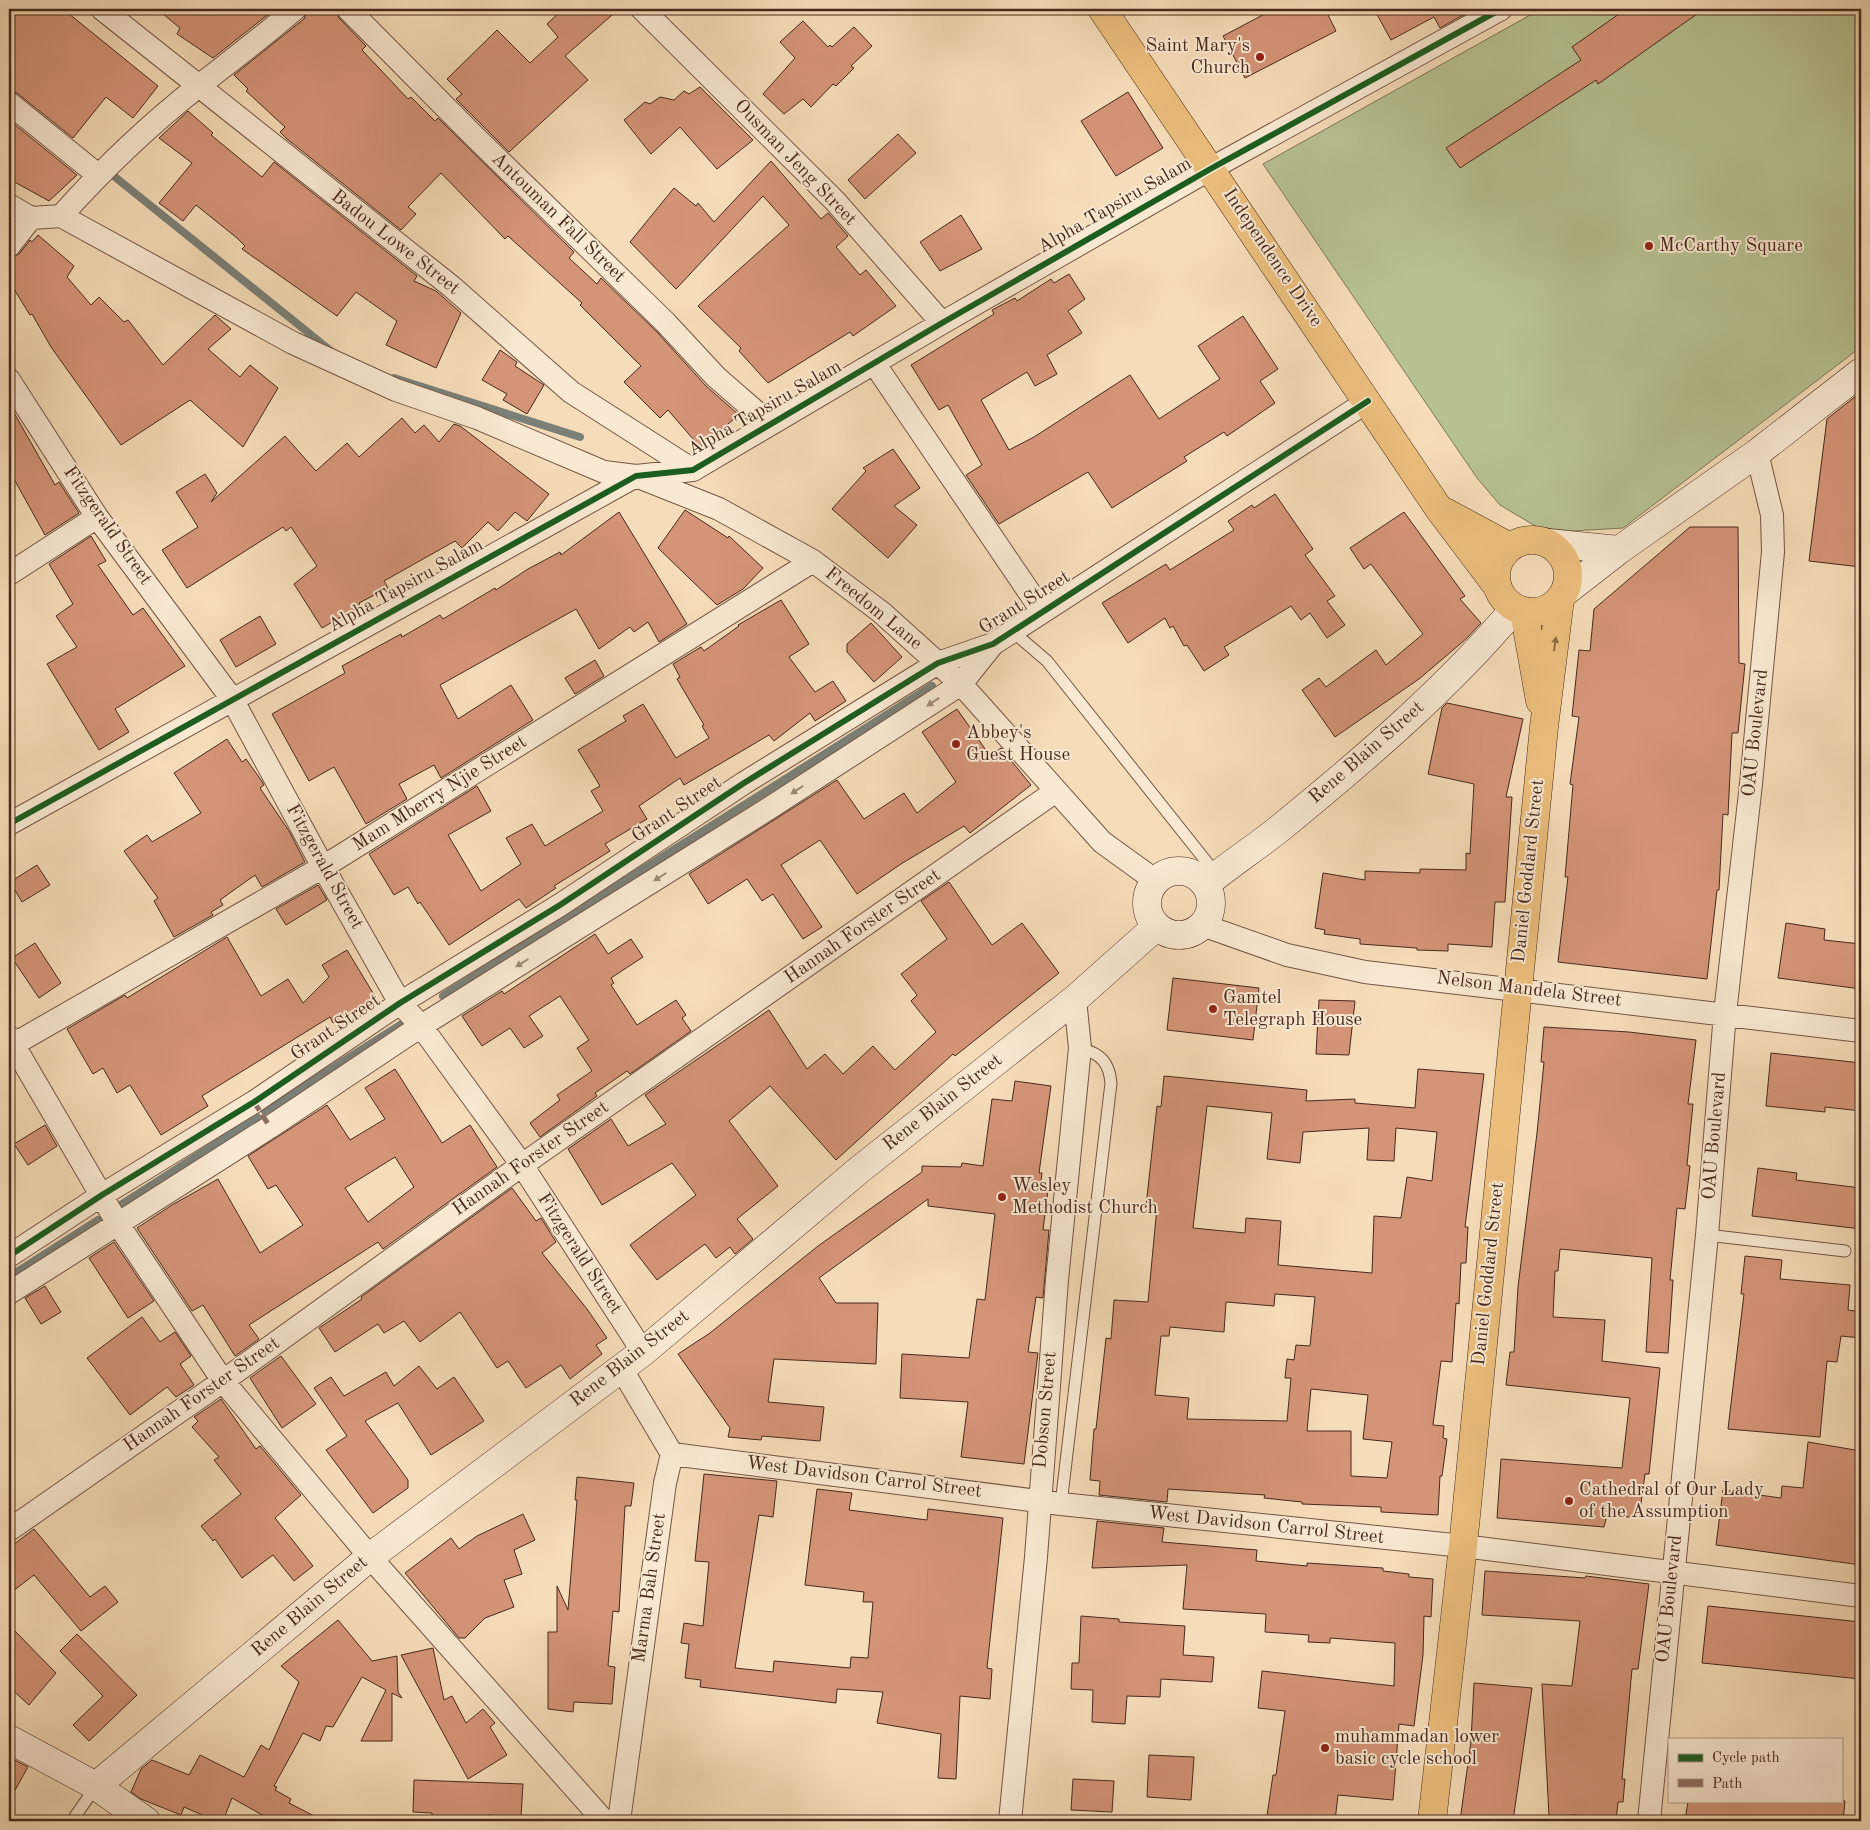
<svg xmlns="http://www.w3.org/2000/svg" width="1870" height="1830" viewBox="0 0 1870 1830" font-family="'Old Standard TT',serif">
	<rect width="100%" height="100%" fill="#f6ddb9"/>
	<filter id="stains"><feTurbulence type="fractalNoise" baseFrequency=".004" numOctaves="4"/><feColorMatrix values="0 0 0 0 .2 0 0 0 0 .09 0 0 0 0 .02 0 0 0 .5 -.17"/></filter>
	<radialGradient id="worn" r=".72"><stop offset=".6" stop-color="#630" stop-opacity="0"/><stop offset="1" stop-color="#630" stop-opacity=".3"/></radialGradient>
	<!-- green -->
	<path fill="#b7c293" stroke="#807558" d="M1541,9H1861V347L1623,528L1572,531L1537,527L1500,505L1477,478L1263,164Z"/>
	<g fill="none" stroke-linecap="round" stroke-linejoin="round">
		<!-- stream -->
		<path stroke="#7b8078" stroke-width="8" d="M115,177L331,351
			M394,378L580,437
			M443,996L932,686
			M265,1111L402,1024
			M119,1206L257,1117
			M9,1277L98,1220"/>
	</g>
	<!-- building -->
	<path fill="#d49478" stroke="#48281d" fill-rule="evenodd" d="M9,9H63L158,86L133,118L106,97L73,138L17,93L9,90Z
		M157,9H275L213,58L177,34L180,28Z
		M308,9H335L339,18L366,46L362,50L408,99L411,97L435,121L438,118L574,252L569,258L597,284L601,278L656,331L706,386L739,415L700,447L668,410L660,418L624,382L641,366L580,305L582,303L508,236L505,239L441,173L408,207L416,214L401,230L287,139L280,132L285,127L246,91L248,89L234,75L304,19Z
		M563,9H619L565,56L588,80L509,152L456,99L462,94L447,79L497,30L530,63L558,37L547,24Z
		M1274,9H1325L1336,31L1245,78L1223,36Z
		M1374,9H1474L1440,28L1434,17L1391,40Z
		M1626,9H1704L1598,84L1596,80L1460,168L1446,148L1581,60L1572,47Z
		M803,21L828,47L830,45L832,47L854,27L872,46L851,66L854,68L836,86L833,84L811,107L803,99L784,114L763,94L795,58L780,42Z
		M700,87L753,140L717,169L680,127L651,154L624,120L645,102L650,104L660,97L674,100L684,91L689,94Z
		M1128,92L1163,148L1116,176L1081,121Z
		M188,111L213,133L211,135L262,177L274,162L417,276L414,281L436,291L461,313L436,368L386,345L397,321L356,292L337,316L242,249L245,246L237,238L196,205L183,221L159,203L192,163L159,138Z
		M9,120L77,175L49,201L9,179Z
		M898,134L916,153L865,199L848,180Z
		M771,161L821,219L828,213L848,236L836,247L860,275L866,270L896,306L853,336L850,332L768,383L739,351L741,348L698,306L789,225L763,196L676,289L630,242L674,188L696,206L698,203L714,222Z
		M961,215L982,249L940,271L920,242Z
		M38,235L74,266L67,277L91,305L99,297L124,322L128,320L163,365L215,315L231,329L208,349L240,377L250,365L278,388L243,447L190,400L121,445L51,347L32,314L30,315L9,281V259L19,254L30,240L32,242Z
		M1069,274L1085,299L1068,311L1082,333L1047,355L1057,374L1035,386L1027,372L981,400L1009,450L1034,437L1130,375L1159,419L1220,379L1198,346L1243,316L1278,369L1260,381L1275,403L1227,436L1224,432L1184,457L1187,461L1112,508L1088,472L999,524L966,475L982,465L948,405L939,410L911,365L994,314L992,310L1015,298L1017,301L1051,279L1054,283Z
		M500,350L517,362L515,366L544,385L527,414L503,400L507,394L482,380Z
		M1861,392V567L1809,561L1827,419Z
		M9,404L55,485L59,482L79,513L45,535L9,470Z
		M402,418L415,433L424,425L439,442L454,424L460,426L549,494L527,521L515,512L498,531L488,522L462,548L455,541L384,581L388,588L359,603L360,606L322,628L294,584L317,566L291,527L286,531L283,527L187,588L162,550L198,527L176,492L205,474L217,493L211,502L285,436L316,471L347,443L359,457Z
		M893,449L920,488L894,506L917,525L888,558L832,509L866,471L863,468Z
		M1275,494L1313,549L1305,555L1335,596L1327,601L1345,625L1327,638L1310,613L1301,620L1291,606L1224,647L1229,655L1204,671L1187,645L1184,646L1173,626L1170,628L1165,618L1128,643L1102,603L1166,564L1170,570L1234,530L1228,521L1252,505L1254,508Z
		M685,510L728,538L729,536L763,568L743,589L717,605L658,548Z
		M619,512L687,624L659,642L648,622L634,632L630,627L599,649L576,609L440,685L458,719L511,685L533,720L441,778L434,765L399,784L407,799L366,824L334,767L309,781L272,714L345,673L342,666L401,634L402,637L440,615L443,619L495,588L496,590L528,569L560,552L561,555Z
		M1404,512L1465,596L1460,599L1481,623L1466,639L1419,679L1335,737L1302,690L1319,678L1326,687L1376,650L1386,665L1423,634L1371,564L1364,569L1350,548Z
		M1690,527H1738L1739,663L1745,664L1738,733H1732L1728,815L1723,814L1719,890H1717L1707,979L1558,962L1568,877H1565L1573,785L1570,784L1579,717L1572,716L1579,650L1590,651L1594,609Z
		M91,536L106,561L98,565L133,615L143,608L185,666L115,709L129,732L99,750L47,664L77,647L56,616L73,604L49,564Z
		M781,600L809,644L789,657L815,692L833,681L846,701L815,721L810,713L774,741L769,735L684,785L680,778L639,806L647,819L605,844L610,851L554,886L556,888L526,908L519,899L449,945L420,902L418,904L408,887L394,895L369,854L477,786L491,811L448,835L481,891L521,864L506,838L532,824L545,846L603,811L591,791L600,786L578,750L626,721L623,716L643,704L676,758L709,738L702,726L704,725L677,679L680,677L673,664L701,647L704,651L739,626L738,625Z
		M260,616L276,644L236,667L220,640Z
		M871,623L902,657L874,682L847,652V644Z
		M595,660L604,676L575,694L565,678Z
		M1447,703L1523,719L1506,797H1512L1505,902H1495L1492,947L1448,944V951L1417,950V948L1360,944V939L1324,934L1325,930L1315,928L1323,873L1365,880V871L1420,873V869L1466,870V853L1470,854L1474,784L1428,774L1442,708Z
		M957,709L990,756L1001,748L1031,785L970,833L964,826L901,864L857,894L820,840L781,865L822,927L803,939L773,894L762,901L747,879L708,904L689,874L837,780L864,819L904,793L917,813L956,782L922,732Z
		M227,739L242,762L246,759L261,780L264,785L260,788L289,831L305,862L262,887L255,875L220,900L223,905L211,912L213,915L174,937L154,901L158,898L124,851L147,835L152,842L201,813L174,773Z
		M37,865L50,885L22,902L10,882Z
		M949,882L992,945L1022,923L1059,973L955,1056L953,1054L836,1160L770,1086L729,1121L778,1186L737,1219L753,1239L735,1254L730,1247L716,1258L705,1244L657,1280L630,1245L696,1195L672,1163L602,1205L568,1149L611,1119L628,1146L666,1124L645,1095L769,1010L807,1069L825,1054L843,1074L873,1046L895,1070L936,1032L911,1001L917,995L901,974L947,939L921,901Z
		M318,885L327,900L286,925L276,909Z
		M1786,923L1825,929L1824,940L1861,944V989L1778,978Z
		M595,934L608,954L631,939L643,957L611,978L614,983L611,985L637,1025L676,1000L686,1015L682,1018L691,1031L630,1074L627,1071L595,1093L597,1096L540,1137L530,1123L560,1100L557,1095L592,1071L577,1048L589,1040L560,996L529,1016L543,1036L524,1048L510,1028L482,1046L462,1016L502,991L504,994Z
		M227,937L261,996L288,979L303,1003L329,977L322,965L347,950L376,998L333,1023L330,1017L202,1096L208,1106L161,1135L130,1085L117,1093L103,1068L93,1074L67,1029L125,995L127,998Z
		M35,943L61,983L39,998L12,958Z
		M1173,978L1259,988L1253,1040L1167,1030Z
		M1319,1000L1355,1001L1349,1055L1316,1054Z
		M1544,1027L1629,1032L1696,1040L1688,1104H1693L1687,1165L1690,1166L1685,1209L1677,1208L1670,1280H1673L1668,1353L1646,1352L1652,1258L1560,1249L1558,1271H1555L1553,1317L1605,1320L1602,1361L1660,1368L1649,1474H1645L1640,1510L1629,1517L1607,1515L1604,1527L1497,1518L1501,1459L1622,1468L1630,1398L1506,1385L1510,1352H1514L1518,1287L1537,1133L1544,1062H1541Z
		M1771,1053L1861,1063V1111L1825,1107V1112L1766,1106Z
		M395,1069L442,1143L470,1125L497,1167L383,1249L378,1242L249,1325L259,1339L235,1356L203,1305L192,1311L137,1228L172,1205L218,1179L260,1253L303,1225L276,1185L268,1189L248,1156L327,1105L350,1140L385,1119L365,1088ZM395,1157L414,1187L368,1222L345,1188Z
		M1418,1069L1484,1074L1465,1227H1468L1466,1263H1461L1459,1304L1456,1303L1452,1362L1441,1361L1433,1425L1444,1426L1443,1438L1447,1439L1442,1476H1440L1438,1515L1381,1512V1507L1302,1504V1502L1264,1498L1265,1495L1168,1489L1167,1502L1099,1495L1100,1481L1090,1480L1094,1429H1096L1106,1338L1111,1339L1114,1300L1148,1302L1157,1207L1146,1206L1157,1106L1161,1107L1164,1076L1307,1090L1306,1101L1355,1099V1103L1415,1108ZM1207,1106L1272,1113L1267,1159L1300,1163L1303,1132L1369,1128L1367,1160L1394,1161L1396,1128L1437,1132L1432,1181L1407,1177L1401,1218L1374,1216L1372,1273L1278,1265L1281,1221L1246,1218L1245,1233L1193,1228ZM1275,1294L1315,1297L1310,1346L1296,1345L1294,1360L1287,1359L1285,1378H1291L1287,1421L1187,1419L1189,1398L1155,1395L1161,1336H1169L1170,1327L1224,1332L1226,1302L1274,1306ZM1311,1389L1368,1395L1363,1439L1392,1442L1387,1478L1351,1476V1431H1307Z
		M1015,1081L1051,1086L1039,1173H1042L1040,1189L1048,1190L1043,1230H1049L1043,1298L1036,1297L1028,1352L1038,1353L1024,1464L961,1457L968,1402L900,1398L902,1354L969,1358L977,1299L985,1300L995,1214L928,1206V1199L819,1278L836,1303H878L876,1364L774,1359L768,1402L824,1407L820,1441L762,1436L761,1440L728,1437L730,1428L678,1354L710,1333L818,1246L922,1172V1166L961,1167L962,1163L983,1166L992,1099L1012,1101Z
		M45,1125L57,1146L28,1165L14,1144Z
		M1758,1168L1797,1173L1796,1180L1861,1188V1229L1752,1216Z
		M512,1188L536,1221L541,1218L556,1242L542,1253L587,1309L607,1338L596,1345L602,1354L570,1379L561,1365L526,1388L508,1361L497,1368L460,1312L420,1342L404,1321L384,1333L378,1324L335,1352L319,1328L362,1299L361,1297Z
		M114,1242L154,1301L128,1318L89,1258Z
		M1745,1256L1782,1260L1780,1279L1850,1285L1848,1310L1861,1312V1338L1841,1336L1837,1362L1827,1361L1820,1437L1728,1429L1744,1294H1741Z
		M45,1286L61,1312L41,1324L25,1298Z
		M142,1317L160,1342L175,1332L191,1356L180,1364L194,1385L176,1397L167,1387L130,1415L87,1358Z
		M281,1356L316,1404L282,1428L250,1378Z
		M419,1366L437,1389L454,1377L484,1421L431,1455L398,1403L365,1421L408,1480V1488L373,1513L326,1450L347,1436L314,1388L331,1377L344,1396L386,1372L394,1386Z
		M221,1399L256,1449L260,1446L301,1495L275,1518L313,1566L294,1581L273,1555L242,1578L215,1539L213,1541L201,1526L241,1494L214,1460L219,1457L192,1427L198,1421L194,1417Z
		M1808,1442L1861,1451V1565L1716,1545L1723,1490L1781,1498L1782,1486L1803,1488Z
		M704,1474L777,1481L773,1517L759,1515L735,1668L773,1672L774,1661L850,1668L851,1657L868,1658L873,1602H863L864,1592L805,1585L817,1489L852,1493L849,1510L927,1520L928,1509L1003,1518L987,1668L992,1669L990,1699L960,1696L956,1779L938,1778L941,1734L877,1723L883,1692L837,1689L836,1703L700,1687L701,1680L685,1678L689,1644L681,1643L684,1623L703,1626L709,1562L695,1561Z
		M577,1477L634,1483L631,1506H625L619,1612L613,1611L608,1666L615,1667L612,1704L574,1702L573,1712L548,1709V1632H557V1586L568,1610L577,1500H575Z
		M523,1514L535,1540L514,1550L522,1574L504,1580L514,1607L485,1618L465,1638H459L405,1573L451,1538L459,1549L477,1536Z
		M1097,1521L1164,1528L1162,1542L1257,1550L1256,1561L1307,1566V1563L1383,1568V1571L1409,1574V1577L1433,1579L1431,1617L1424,1616L1423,1655L1414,1726L1399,1724L1393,1800L1338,1795L1335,1821L1267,1816L1273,1775H1276L1285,1711L1258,1708L1262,1671L1394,1686L1395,1643L1330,1638V1643L1308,1642L1309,1635L1265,1632L1266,1614L1183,1609L1187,1565L1092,1568Z
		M34,1529L90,1597L105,1586L118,1602L81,1631L34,1575L9,1594V1548Z
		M1485,1571L1585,1578L1586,1576L1649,1584L1638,1669H1632L1622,1779H1625L1623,1802H1618L1616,1821H1576L1577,1815L1549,1816L1542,1684L1572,1686L1580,1621L1482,1615Z
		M1708,1606L1861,1622V1679L1702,1663Z
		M1081,1616L1119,1619V1622L1185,1626L1183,1655L1214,1657L1212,1682L1161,1679L1160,1697L1127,1696L1125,1724L1092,1722L1093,1690L1071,1689L1072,1663H1079Z
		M338,1620L372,1661L397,1656L398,1692L402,1698L392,1693V1741H361L386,1690L362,1677L333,1727L326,1726L320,1741L303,1733L274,1786L277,1787L275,1790L291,1799L289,1803L324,1821H273L232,1798L223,1821H216L184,1807L181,1815L141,1799L131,1792L141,1769L152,1760L189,1775L200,1755L244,1777L261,1745L269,1750L299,1682L281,1666Z
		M9,1625L56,1673L29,1705L9,1687Z
		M77,1634L137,1695L89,1741L73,1725L103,1696L60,1651Z
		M433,1648L444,1700L452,1696L466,1723L483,1709L495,1723L490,1727L507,1755L468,1779L401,1655Z
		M1474,1683L1532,1688L1513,1821H1460L1471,1741Z
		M1149,1755L1194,1757L1191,1800L1147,1797Z
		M9,1757L28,1767L9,1801Z
		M1073,1779L1114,1781L1112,1812L1071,1810Z
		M414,1780L523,1784L521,1817L487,1815V1821H432V1813L413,1812Z
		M1688,1801H1845L1843,1821H1685Z"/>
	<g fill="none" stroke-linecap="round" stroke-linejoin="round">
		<!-- lane casing -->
		<g stroke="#745544" stroke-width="13">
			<path id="lane" d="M1012,631L1047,661L1217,875
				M1707,1235L1845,1251
				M1061,1504L1111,1083C1109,1062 1101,1054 1080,1048
				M72,1821L96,1786"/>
		</g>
		<!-- street casing -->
		<g stroke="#745544" stroke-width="24">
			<path id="street" d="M102,9L452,287L571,392L693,470
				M348,9L474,136L665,322L716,377L770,424
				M642,9L835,201L942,323
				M9,103L98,175
				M9,205L31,218L61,216L293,343L396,390L477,418L604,472L636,476L719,509L813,561L881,612L961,684L1102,842L1156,881
				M61,216C103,169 150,124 200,85C232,60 264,36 295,9
				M9,246L31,218
				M874,363L1042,611
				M9,380L97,517L232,699L323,867L400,1003L421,1026L522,1165L643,1352
				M9,574L97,517
				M9,824L636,476L693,470L942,323L1212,168L1501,9
				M1202,925L1287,955L1365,972L1861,1031
				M9,1037L118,1224L223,1381L370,1557L604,1821
				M9,1047L323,867L813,561
				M9,1256L102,1195L254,1102L400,1003L560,905L744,783L938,663L993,644L1368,401
				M9,1293L270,1127L421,1026L768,809L961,684L993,644
				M672,1454L1061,1504L1463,1546L1861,1596
				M9,1530L223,1381L522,1165L1056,791
				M619,1821L665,1483L672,1454L621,1368
				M1010,1821L1036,1557L1057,1280L1080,1048L1075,999
				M1649,1821L1707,1235L1725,1013L1751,784L1773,552L1772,515L1757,453"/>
		</g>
		<!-- secondary casing -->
		<g stroke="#48281d" stroke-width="29">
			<path id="secondary" d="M1548,543L1619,550
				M1565,592L1619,550L1757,453L1861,372
				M1147 903a32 32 0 1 1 64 0a32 32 0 1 1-64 0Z
				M1206,884C1229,865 1255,848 1279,829C1361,762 1447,689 1515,608
				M9,1739L96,1786L146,1821
				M96,1786L370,1557L643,1352L859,1170L1075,999L1157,926"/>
		</g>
		<!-- highway casing -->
		<g stroke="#48281d" stroke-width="29">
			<path id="highway" d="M1102,9L1439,509L1497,586
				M1445,512L1510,547
				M1496 576a36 36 0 1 1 72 0a36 36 0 1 1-72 0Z
				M1524,611L1540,701
				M1432,1821L1463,1546L1544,727L1560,599"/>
		</g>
		<!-- lane -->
		<use href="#lane" stroke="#f9e9d2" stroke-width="11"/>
		<!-- street -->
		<use href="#street" stroke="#f9e9d2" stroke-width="22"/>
		<!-- secondary -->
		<use href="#secondary" stroke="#f9e9d2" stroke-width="28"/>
		<!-- highway -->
		<use href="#highway" stroke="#ebbe7c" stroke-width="28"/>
		<!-- quiet -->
		<path stroke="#8d6e63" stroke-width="5" stroke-dasharray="10 5" stroke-linecap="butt" d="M254,1102L270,1127"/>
		<!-- cycleway casing -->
		<g stroke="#f9e9d2" stroke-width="9">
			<path id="cycleway" d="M9,824L636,476L693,470L942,323L1212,168L1501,9
				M9,1256L102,1195L254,1102L400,1003L560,905L744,783L938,663L993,644L1368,401"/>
		</g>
		<!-- cycleway -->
		<use href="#cycleway" stroke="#1b5e20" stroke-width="6"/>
	</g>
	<!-- one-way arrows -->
	<defs><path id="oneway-solid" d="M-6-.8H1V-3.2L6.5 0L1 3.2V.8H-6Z" transform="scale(1.25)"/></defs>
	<use fill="#916c48" href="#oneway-solid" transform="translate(1555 644) rotate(-82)"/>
	<g fill="#a08878">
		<use href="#oneway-solid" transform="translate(933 702) rotate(147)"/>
		<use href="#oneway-solid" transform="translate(797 790) rotate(147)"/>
		<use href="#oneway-solid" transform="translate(660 877) rotate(148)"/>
		<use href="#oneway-solid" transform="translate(522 963) rotate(148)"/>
	</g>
	<!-- markers -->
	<g fill="#8f2418" stroke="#f9e9d2" stroke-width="2">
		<circle cx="1260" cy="57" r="5"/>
		<circle cx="1649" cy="246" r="5"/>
		<circle cx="956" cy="744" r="5"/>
		<circle cx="1213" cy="1009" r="5"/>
		<circle cx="1002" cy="1197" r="5"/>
		<circle cx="1569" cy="1501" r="5"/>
		<circle cx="1325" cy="1748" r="5"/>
	</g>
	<g text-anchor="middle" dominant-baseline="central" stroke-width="4" stroke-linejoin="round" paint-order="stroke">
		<!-- poi labels -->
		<g font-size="19" fill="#48281d" stroke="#f9e9d2" text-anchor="start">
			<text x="1250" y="46" text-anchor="end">Saint Mary's<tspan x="1250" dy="22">Church</tspan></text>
			<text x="1659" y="246">McCarthy Square</text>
			<text x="966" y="733">Abbey's<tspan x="966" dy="22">Guest House</tspan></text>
			<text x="1223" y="998">Gamtel<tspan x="1223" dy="22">Telegraph House</tspan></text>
			<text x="1012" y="1186">Wesley<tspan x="1012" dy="22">Methodist Church</tspan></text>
			<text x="1579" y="1490">Cathedral of Our Lady<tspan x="1579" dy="22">of the Assumption</tspan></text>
			<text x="1335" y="1737">muhammadan lower<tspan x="1335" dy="22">basic cycle school</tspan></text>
		</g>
		<!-- street labels -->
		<g font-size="19" fill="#48281d" stroke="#f9e9d2">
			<text transform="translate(795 163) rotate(46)">Ousman Jeng Street</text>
			<text transform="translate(1115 206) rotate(-30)">Alpha Tapsiru Salam</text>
			<text transform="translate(558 218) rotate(44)">Antouman Fall Street</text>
			<text transform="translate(395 243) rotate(38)">Badou Lowe Street</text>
			<text transform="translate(1272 258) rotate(56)">Independence Drive</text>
			<text transform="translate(765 409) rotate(-30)">Alpha Tapsiru Salam</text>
			<text transform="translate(107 526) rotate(55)">Fitzgerald Street</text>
			<text transform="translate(406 586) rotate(-29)">Alpha Tapsiru Salam</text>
			<text transform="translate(1025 603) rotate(-32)">Grant Street</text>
			<text transform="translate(873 609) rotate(39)">Freedom Lane</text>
			<text transform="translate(1756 733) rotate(-84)">OAU Boulevard</text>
			<text transform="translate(1367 753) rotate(-41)">Rene Blain Street</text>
			<text transform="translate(440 794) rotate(-32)">Mam Mberry Njie Street</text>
			<text transform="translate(677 810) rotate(-34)">Grant Street</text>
			<text transform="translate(324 867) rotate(61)">Fitzgerald Street</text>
			<text transform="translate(1529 871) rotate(-84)">Daniel Goddard Street</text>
			<text transform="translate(863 927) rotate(-35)">Hannah Forster Street</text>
			<text transform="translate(1529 990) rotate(7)">Nelson Mandela Street</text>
			<text transform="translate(336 1028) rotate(-34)">Grant Street</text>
			<text transform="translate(943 1103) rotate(-38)">Rene Blain Street</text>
			<text transform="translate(1715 1136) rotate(-85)">OAU Boulevard</text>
			<text transform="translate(531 1159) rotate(-35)">Hannah Forster Street</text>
			<text transform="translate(579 1254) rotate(57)">Fitzgerald Street</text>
			<text transform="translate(1489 1274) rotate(-84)">Daniel Goddard Street</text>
			<text transform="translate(630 1359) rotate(-38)">Rene Blain Street</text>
			<text transform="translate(202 1395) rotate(-35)">Hannah Forster Street</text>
			<text transform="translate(1046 1410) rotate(-85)">Dobson Street</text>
			<text transform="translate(864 1478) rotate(7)">West Davidson Carrol Street</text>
			<text transform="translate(1266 1526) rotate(6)">West Davidson Carrol Street</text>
			<text transform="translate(650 1588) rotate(-82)">Marma Bah Street</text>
			<text transform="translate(1670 1599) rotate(-84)">OAU Boulevard</text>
			<text transform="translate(310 1607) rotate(-40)">Rene Blain Street</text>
		</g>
	</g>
	<!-- margin -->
	<rect width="1870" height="1830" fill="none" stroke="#f6ddb9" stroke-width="30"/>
	<rect x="10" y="10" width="1850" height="1810" fill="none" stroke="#48281d" stroke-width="2.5"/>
	<rect x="15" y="15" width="1840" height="1800" fill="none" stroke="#48281d"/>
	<!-- legend -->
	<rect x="1668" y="1738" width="175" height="65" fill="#f9e9d2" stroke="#b29c8a"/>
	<rect x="1678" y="1754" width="25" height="8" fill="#1b5e20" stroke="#b29c8a"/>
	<text x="1712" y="1762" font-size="15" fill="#48281d">Cycle path</text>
	<rect x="1678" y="1779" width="25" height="8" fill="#8d6e63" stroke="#b29c8a"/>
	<text x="1712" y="1788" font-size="15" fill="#48281d">Path</text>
	<rect width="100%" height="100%" filter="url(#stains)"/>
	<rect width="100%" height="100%" fill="url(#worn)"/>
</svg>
